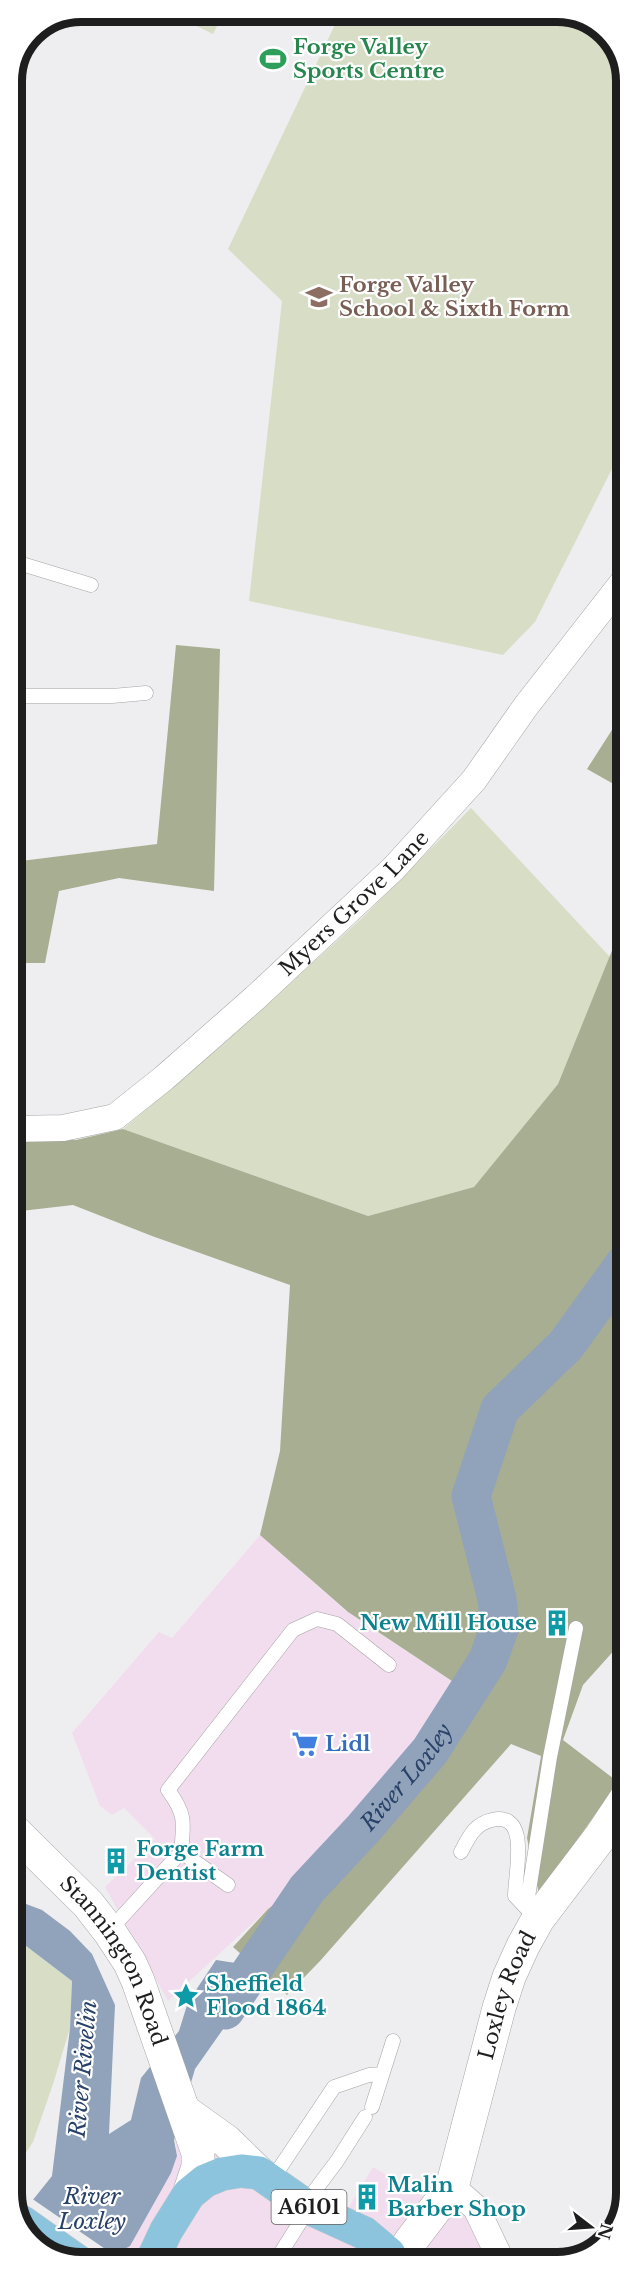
<svg xmlns="http://www.w3.org/2000/svg" width="639" height="2275" viewBox="0 0 639 2275" font-family="'Libre Baskerville',serif">
	<rect width="100%" height="100%" fill="#eeeef0"/>
	<!-- commercial -->
	<path fill="#f1dded" d="M260,1535L347,1612L458,1685L307,1880L268,1909L168,2001L105,1887L155,1839L124,1808L112,1815L100,1806L72,1733L159,1632L172,1638Z
		M202,2102L304,2205L340,2222L373,2167L438,2205L453,2188L502,2262L111,2263L114,2255L130,2246L171,2173L177,2156L175,2137Z"/>
	<!-- industrial -->
	<path fill="#f0e2cf" d="M16,1137L23,1247L13,1323V1138Z"/>
	<!-- green -->
	<path fill="#d8ddc6" d="M168,12H224L213,34Z
		M341,12L566,13L603,30L626,68V441L535,622L503,655L249,601L282,301L228,249Z
		M471,808L610,957L558,1084L474,1187L368,1216L123,1129L222,1045L362,918Z
		M13,1936L72,1981L70,2028L53,2084L33,2142L13,2172Z"/>
	<!-- forest -->
	<path fill="#a8ae91" d="M176,645L220,649L214,891L119,878L59,891L45,963H13V862L157,844Z
		M617,722L626,728V791L587,769Z
		M626,916L627,1636L583,1685L563,1740L618,1782L539,1894L527,1838L541,1756L511,1744L320,1961L287,1995L233,1947L268,1909L307,1880L458,1685L348,1612L260,1535L280,1451L290,1285L152,1236L73,1205L21,1211L16,1137L76,1140L123,1129L368,1216L474,1187L558,1084Z"/>
	<!-- water -->
	<path fill="#91a2bb" d="M13,1899L42,1910L70,1931L92,1954L115,2005L109,2134L131,2120L141,2078L179,2031L188,2002L216,1960L255,1966L252,1988L195,2069L174,2140L177,2156L171,2173L130,2246L114,2255L111,2263L32,2201L52,2176L70,2028L72,1981L13,1936Z"/>
	<!-- pier -->
	<path fill="#eeeef0" d="M31,2198L114,2255L111,2263H77L18,2216Z"/>
	<g fill="none" stroke-linecap="round" stroke-linejoin="round">
		<!-- river -->
		<path stroke="#91a2bb" stroke-width="39" id="s1" d="M225,2010L307,1889L363,1829L430,1751L488,1660L500,1626L497,1599L471,1496L500,1409L566,1345L626,1262"/>
		<!-- service casing -->
		<g stroke="#a4a4a6" stroke-width="15">
			<path id="service" d="M12,561L91,585
				M12,696H112L146,693
				M461,1852C469,1837 474,1824 492,1820C531,1811 515,1873 515,1896L534,1916
				M228,1885L181,1852C184,1823 186,1814 168,1790L293,1630L317,1619L337,1624L389,1665
				M537,1917L528,1897L550,1757L576,1628
				M109,1931L181,1852
				M372,2107L393,2041
				M271,2181L334,2087L369,2075L381,2074
				M304,2205L337,2161L365,2117
				M275,2262L309,2208"/>
		</g>
		<!-- minor casing -->
		<g stroke="#a4a4a6" stroke-width="27">
			<g id="minor">
				<path id="s2" d="M13,1129L63,1128L115,1117L164,1078L255,998L394,868L474,780L526,706L626,578"/>
				<path d="M452,2187L476,2208L502,2262"/>
			</g>
		</g>
		<!-- secondary casing -->
		<g stroke="#a4a4a6" stroke-width="34">
			<g id="secondary">
				<path id="s3" d="M13,1830L88,1904L109,1931L130,1963L138,1981L198,2153V2167L189,2194"/>
				<path d="M184,2111L226,2141L259,2173"/>
				<path id="s4" d="M398,2262L410,2242L452,2187L499,2008L509,1977L523,1946L538,1919L601,1836L627,1797"/>
			</g>
		</g>
		<!-- primary casing -->
		<g stroke="#c9c9c9" stroke-width="34">
			<path id="primary" d="M22,2222L80,2263
				M151,2263L166,2231L189,2194L205,2181L222,2174L241,2171L259,2173L309,2208L364,2233L389,2254L390,2262"/>
		</g>
		<!-- service -->
		<use href="#service" stroke="#fff" stroke-width="14"/>
		<!-- minor -->
		<use href="#minor" stroke="#fff" stroke-width="26"/>
		<!-- secondary -->
		<use href="#secondary" stroke="#fff" stroke-width="33"/>
		<!-- primary -->
		<use href="#primary" stroke="#8cc4de" stroke-width="33"/>
	</g>
	<!-- icons -->
	<defs>
		<g id="stadium-bare" transform="scale(2.07)"><path d="M0-5a6.5 5 0 1 0 0 10a6.5 5 0 1 0 0-10ZM-3.5-1.8h7v3.6h-7Z" fill="#2e9e5b" stroke="#fff" stroke-width="2.5" paint-order="stroke"/></g>
		<g id="school-bare" transform="scale(2.07)"><path d="M0-5L7-2L0 1L-7-2ZM-4 1L0 2.5L4 1V4Q0 6-4 4Z" fill="#8d6e63" stroke="#fff" stroke-width="2.5" paint-order="stroke"/></g>
		<g id="building-bare" transform="scale(2.07)"><path d="M-4-6H4V6H1V3H-1V6H-4ZM-2.5-4.3h1.7v1.8h-1.7ZM.8-4.3h1.7v1.8H.8ZM-2.5-1h1.7V.8h-1.7ZM.8-1h1.7V.8H.8Z" fill="#0f9aa8" stroke="#fff" stroke-width="2.5" paint-order="stroke"/></g>
		<g id="supermarket-bare" transform="scale(2.07)"><path d="M-6-5.5h2.5l.6 2H6L4.5 2H-2.5L-4.4-4H-6ZM-1.5 3.2a1.3 1.3 0 1 0 .1 0ZM3 3.2a1.3 1.3 0 1 0 .1 0Z" fill="#3f7fe0" stroke="#fff" stroke-width="2.5" paint-order="stroke"/></g>
		<g id="sight-bare" transform="scale(2.07)"><path d="M0-6L1.8-2.2L6-1.7L2.9 1.2L3.7 5.4L0 3.3L-3.7 5.4L-2.9 1.2L-6-1.7L-1.8-2.2Z" fill="#0f9aa8" stroke="#fff" stroke-width="2.5" paint-order="stroke"/></g>
	</defs>
	<g fill-rule="evenodd">
		<use href="#stadium-bare" x="273" y="59"/>
		<use href="#school-bare" x="319" y="297"/>
		<use href="#building-bare" x="557" y="1623"/>
		<use href="#supermarket-bare" x="305" y="1744"/>
		<use href="#building-bare" x="116" y="1861"/>
		<use href="#sight-bare" x="186" y="1996"/>
		<use href="#building-bare" x="367" y="2197"/>
	</g>
	<g text-anchor="middle" dominant-baseline="central" stroke-width="4.5" stroke-linejoin="round" paint-order="stroke">
		<!-- shield labels -->
		<rect fill="#fff" stroke="#626262" stroke-width="1.5" x="271.5" y="2190" width="75" height="34" rx="4.5"/>
		<g font-size="20" font-weight="bold" fill="#1e1e1e">
			<text x="309" y="2207">A6101</text>
		</g>
		<!-- leisure labels -->
		<g font-size="21" font-weight="bold" fill="#27864d" stroke="#fff" text-anchor="start">
			<text x="293" y="47">Forge Valley<tspan x="293" dy="24">Sports Centre</tspan></text>
		</g>
		<!-- education labels -->
		<g font-size="21" font-weight="bold" fill="#785e54" stroke="#fff" text-anchor="start">
			<text x="339" y="285">Forge Valley<tspan x="339" dy="24">School &amp; Sixth Form</tspan></text>
		</g>
		<!-- street labels -->
		<g font-size="21" fill="#1e1e1e" stroke="#fff">
			<text stroke="none"><textPath href="#s2" startOffset="424">Myers Grove Lane</textPath></text>
			<text stroke="none"><textPath href="#s3" startOffset="168">Stannington Road</textPath></text>
			<text stroke="none"><textPath href="#s4" startOffset="292">Loxley Road</textPath></text>
		</g>
		<!-- culture labels -->
		<g font-size="21" font-weight="bold" fill="#0d838f" stroke="#fff" text-anchor="start">
			<text x="537" y="1623" text-anchor="end">New Mill House</text>
			<text x="136" y="1849">Forge Farm<tspan x="136" dy="24">Dentist</tspan></text>
			<text x="206" y="1984">Sheffield<tspan x="206" dy="24">Flood 1864</tspan></text>
			<text x="387" y="2185">Malin<tspan x="387" dy="24">Barber Shop</tspan></text>
		</g>
		<!-- shop labels -->
		<g font-size="21" font-weight="bold" fill="#366cbe" stroke="#fff" text-anchor="start">
			<text x="325" y="1744">Lidl</text>
		</g>
		<!-- water labels -->
		<g font-size="22" font-style="italic" fill="#294268" stroke="#fff">
			<text stroke="none"><textPath href="#s1" startOffset="296">River Loxley</textPath></text>
			<text transform="translate(83 2069) rotate(-85)">River Rivelin</text>
			<text x="92" y="2196">River<tspan x="92" dy="25">Loxley</tspan></text>
		</g>
	</g>
	<!-- crop -->
	<path d="M0 0H639V2275H0ZM81 22H557A59 59 0 0 1 616 81V2193A59 59 0 0 1 557 2252H81A59 59 0 0 1 22 2193V81A59 59 0 0 1 81 22Z" fill="#fff" fill-rule="evenodd"/>
	<path fill="none" stroke="#1e1e1e" stroke-width="8" d="M81 22H557A59 59 0 0 1 616 81V2193A59 59 0 0 1 557 2252H81A59 59 0 0 1 22 2193V81A59 59 0 0 1 81 22Z"/>
	<!-- north arrow -->
	<g transform="translate(591 2227) rotate(107)" stroke="#ffffff" stroke-width="4.5" paint-order="stroke">
	<path d="M0-4.5L10 22L0 15L-10 22Z" fill="#1e1e1e"/>
	<text y="-9" font-size="16" font-weight="bold" text-anchor="middle" fill="#1e1e1e">N</text>
	</g>
</svg>
